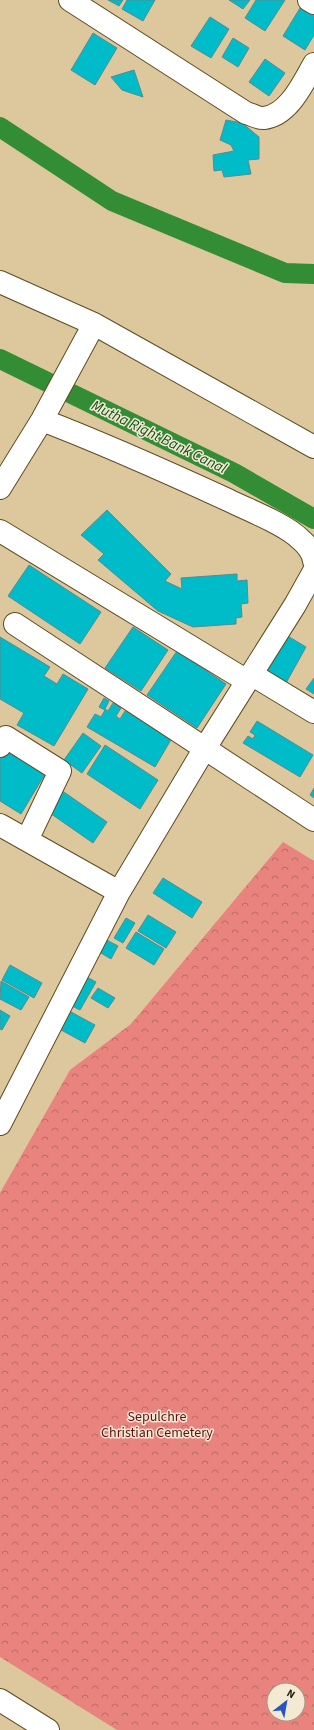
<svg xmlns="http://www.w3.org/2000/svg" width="314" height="1730" viewBox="0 0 314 1730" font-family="'Source Sans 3',sans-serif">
	<defs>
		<pattern id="forest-crowns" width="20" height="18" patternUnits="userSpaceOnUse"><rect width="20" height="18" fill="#e8837e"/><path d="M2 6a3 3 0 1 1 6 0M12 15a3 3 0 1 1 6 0" fill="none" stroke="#bc6b66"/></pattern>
	</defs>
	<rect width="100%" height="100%" fill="#ddc79c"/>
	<!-- forest -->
	<path fill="url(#forest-crowns)" fill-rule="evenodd" d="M283,842L314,861V1730H117L0,1657V1193L70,1070L131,1024ZM274,1690H298V1714H274Z"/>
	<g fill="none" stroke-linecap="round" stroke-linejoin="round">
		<!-- canal -->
		<path stroke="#328d34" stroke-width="20" d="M0,127L112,201L285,273L314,274
			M0,359L234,473L314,519"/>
	</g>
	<!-- building -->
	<path fill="#00bbc8" stroke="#538d93" d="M108,0H123L119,6Z
		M127,0H155L143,21L122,9Z
		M229,0H250L243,9Z
		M256,0H285L265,31L245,18Z
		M300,8L314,16V35L305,50L283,36Z
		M210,17L229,29L211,58L191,46Z
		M93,33L117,48L95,85L71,70Z
		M233,38L249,48L238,67L222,57Z
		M265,59L285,73L269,96L249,82Z
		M134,70L143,97L122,90L111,77Z
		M226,120L242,123L259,137V159L248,160L251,174L224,177L222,170L214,171L213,155L234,151L231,145L220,140Z
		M107,510L171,574L165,581L182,589L181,578L237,574V581L247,580L248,603L241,604L242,617L236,618V624L193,627L158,611L98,560L104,554L81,535Z
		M29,565L101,612L80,644L8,596Z
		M133,627L168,650L141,691L105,668Z
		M281,632L306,647L286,683L259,667Z
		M0,637L50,667L44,676L57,684L63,674L88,689L54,746L17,725L24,713L0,699Z
		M177,651L226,684L197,728L147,695Z
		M314,678V694L306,689Z
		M104,698L109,701L105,709L108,711L113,703L121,708L116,716L120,719L125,711L172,738L155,767L87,727L95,714L101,717L105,710L99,707Z
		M257,721L313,755L300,777L243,743L248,736L253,739L255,735L250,732Z
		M83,733L101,746L82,773L64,760Z
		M5,742L48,769L21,814L0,801V750Z
		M105,745L158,780L140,809L87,774Z
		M314,788V798L310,795Z
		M61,790L107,822L93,843L47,811Z
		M163,878L202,902L192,918L153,893Z
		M148,915L176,932L166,948L138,931Z
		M126,918L135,923L123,943L114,938Z
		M136,932L164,949L154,965L126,948Z
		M103,938L118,946L111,959L96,950Z
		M10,965L42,983L34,998L2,980Z
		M85,976L96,982L80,1010L68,1004Z
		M1,981L29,997L21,1010L0,999Z
		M98,988L115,998L108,1008L91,998Z
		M62,1007L95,1025L85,1043L52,1025Z
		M0,1010L10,1016L2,1030L0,1029Z"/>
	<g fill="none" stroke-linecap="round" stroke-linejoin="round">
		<!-- minor casing -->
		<g stroke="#5f4c24" stroke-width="24">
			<path id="minor" d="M70,0L246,113C251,114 259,119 264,118C289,115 303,83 314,64
				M309,0L314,3
				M0,282L94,324L314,447
				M42,420C105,444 167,472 228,500C248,510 285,524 300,539C307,545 313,553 314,561
				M0,488L42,420L94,324
				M0,531L247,681
				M15,624L314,820
				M251,674L314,712
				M0,746L6,737L60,771L27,840
				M0,825L119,892
				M0,1124L119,892L205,748L295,605L314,571
				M0,1700L48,1730"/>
		</g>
		<!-- minor -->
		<use href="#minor" stroke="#fff" stroke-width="22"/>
	</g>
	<g text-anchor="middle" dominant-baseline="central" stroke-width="3" stroke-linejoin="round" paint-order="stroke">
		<!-- park labels -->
		<g font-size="14" fill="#5e1014" stroke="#f4e9d3">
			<text x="157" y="1417">Sepulchre<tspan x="157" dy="16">Christian Cemetery</tspan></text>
		</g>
		<!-- water labels -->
		<g font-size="15" font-style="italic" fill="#135116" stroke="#f4e9d3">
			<text transform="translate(159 437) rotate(26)">Mutha Right Bank Canal</text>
		</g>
	</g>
	<!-- north arrow -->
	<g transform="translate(286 1702) rotate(31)"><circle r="19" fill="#f4e9d3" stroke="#a39985"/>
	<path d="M0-3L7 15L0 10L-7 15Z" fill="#2655c3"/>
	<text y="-6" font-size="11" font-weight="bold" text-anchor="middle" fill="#292110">N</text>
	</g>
</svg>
